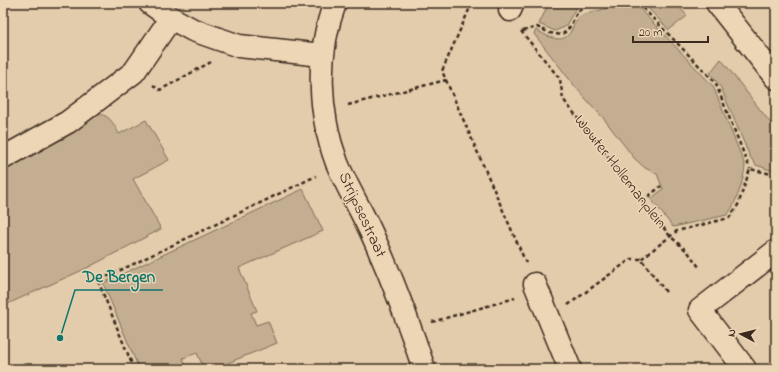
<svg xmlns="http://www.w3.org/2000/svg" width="779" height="372" viewBox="0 0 779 372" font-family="'Indie Flower',sans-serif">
	<rect width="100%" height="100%" fill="#e2ccac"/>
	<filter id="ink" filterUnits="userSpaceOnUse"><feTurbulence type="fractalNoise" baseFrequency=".025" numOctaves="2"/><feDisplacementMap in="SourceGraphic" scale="8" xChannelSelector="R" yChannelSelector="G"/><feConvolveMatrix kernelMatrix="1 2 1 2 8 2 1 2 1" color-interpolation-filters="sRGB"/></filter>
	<g filter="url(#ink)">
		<!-- green -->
		<path fill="#c3ae91" stroke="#7f6c58" d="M549,3H579L565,27L555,31L539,24Z
			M626,3L637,6L713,86L745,165C745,177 735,207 727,215L673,227L651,199L663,189L657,174L645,168L634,158L604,119L577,89L534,34L536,30C547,36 563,46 571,31C574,24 576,19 582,15Z
			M643,3H676L687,16L669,30Z
			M721,59L776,130V172L756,165L750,157L721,88L710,73Z
			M94,113C109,114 113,122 119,134L146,120L169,160L133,179L161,229L87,268L3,306V162Z
			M303,189L323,231L239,268L257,311L251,313L256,325L268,321L277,343L213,369H204L197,353L183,358L187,369H139L103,283Z"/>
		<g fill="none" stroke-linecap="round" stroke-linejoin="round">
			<!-- minor casing -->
			<g stroke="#3b2a1e" stroke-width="25">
				<path id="minor" d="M150,3L171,18L193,30L239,46L322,55
					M335,3C316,53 318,113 337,163C347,187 361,210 372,234C392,278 409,323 424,369
					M717,3L776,78
					M510,10L513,3
					M3,158L68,122L134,72L171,18
					M535,284L570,369
					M745,369L700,310L776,251"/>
			</g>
			<!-- path -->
			<path stroke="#3b2a1e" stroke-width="2.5" stroke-dasharray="4 3" stroke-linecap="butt" d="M472,3L442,71L526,263
				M481,3L487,6
				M638,3L715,82L750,169
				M521,31L560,79L563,99L670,236L688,252L699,267
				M523,31L537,27L550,33L561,35C578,25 568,10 595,3
				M153,85L160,90L211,62
				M348,105L446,80
				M643,201L661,186
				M666,292L641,259L677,231L729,218L738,205L750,169L776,175
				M568,305L631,259H641
				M432,322L515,298
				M134,369L98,281L316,176"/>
			<!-- minor -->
			<use href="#minor" stroke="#edd6b5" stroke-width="22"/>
		</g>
	</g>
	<g text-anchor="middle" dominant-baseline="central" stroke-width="3" stroke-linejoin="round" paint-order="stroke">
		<!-- street labels -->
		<g font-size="16" fill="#3b2a1e" stroke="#edd6b5">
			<text transform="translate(620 172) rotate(52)">Wouter Hollemanplein</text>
			<text transform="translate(362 215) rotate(65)">Strijpsestraat</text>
		</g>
	</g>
	<!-- callouts -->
	<path fill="none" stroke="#0f766e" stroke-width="1.5" d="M60 338L75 290H163"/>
	<circle fill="#0f766e" stroke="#edd6b5" stroke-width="1.5" cx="60" cy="338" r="4"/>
	<g font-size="17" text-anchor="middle" font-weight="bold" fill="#0f766e" stroke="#edd6b5" stroke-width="3" stroke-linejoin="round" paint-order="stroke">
		<text x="119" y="282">De Bergen</text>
	</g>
	<!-- margin -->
	<rect width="779" height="372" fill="none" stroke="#edd6b5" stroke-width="16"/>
	<rect x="8" y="8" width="763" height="356" fill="none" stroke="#3b2a1e" stroke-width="1.5" filter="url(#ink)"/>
	<!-- north arrow -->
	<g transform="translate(741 334) rotate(277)" stroke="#edd6b5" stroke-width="3" paint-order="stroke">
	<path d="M0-3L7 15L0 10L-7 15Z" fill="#3b2a1e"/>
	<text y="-6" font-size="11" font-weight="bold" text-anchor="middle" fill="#3b2a1e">N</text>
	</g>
	<!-- scale -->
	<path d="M633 36v6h75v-6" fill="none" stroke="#3b2a1e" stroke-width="2"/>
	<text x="639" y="36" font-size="12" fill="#3b2a1e" stroke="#edd6b5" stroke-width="3" paint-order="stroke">20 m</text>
</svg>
